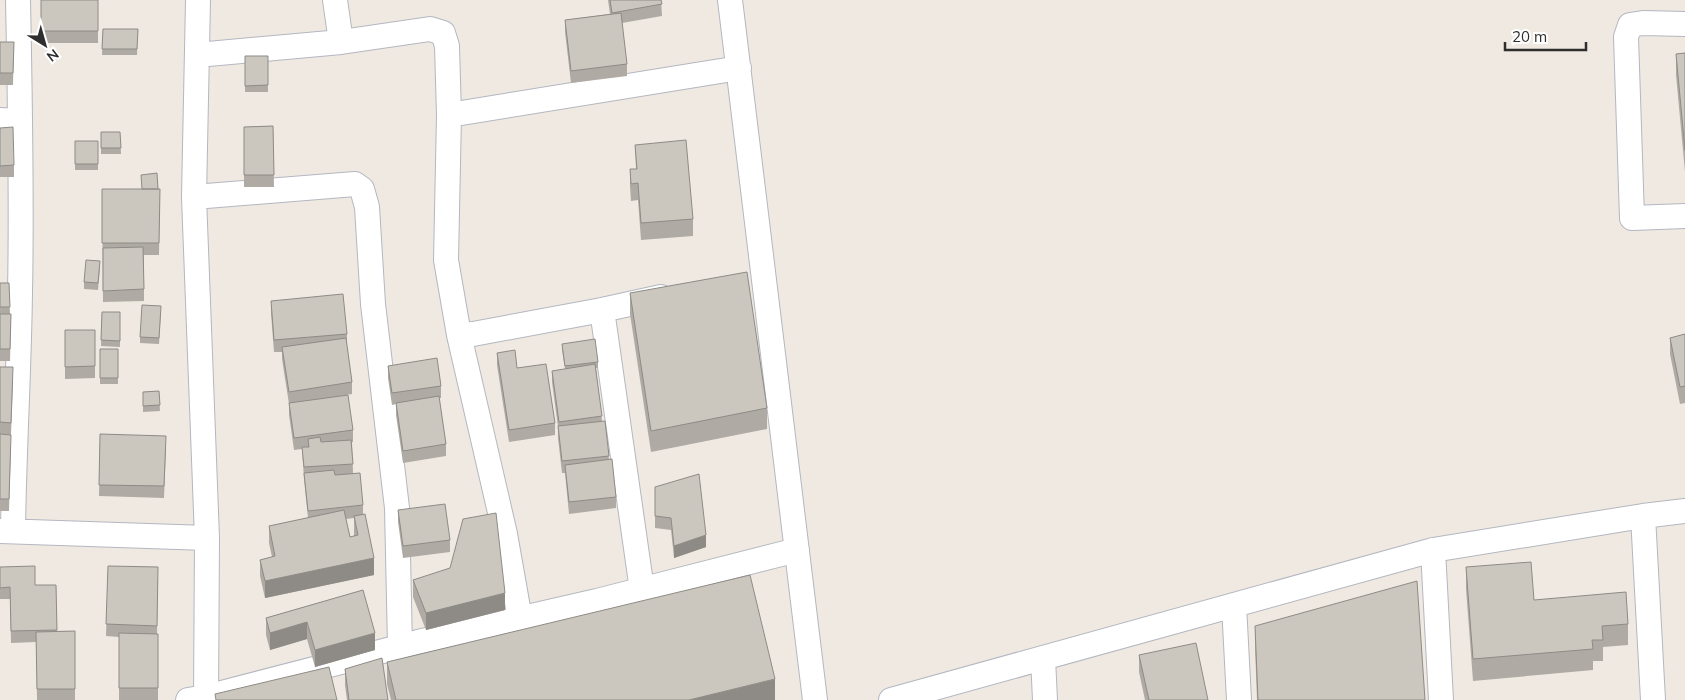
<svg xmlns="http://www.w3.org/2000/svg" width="1685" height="700" viewBox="0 0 1685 700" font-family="Mulish,sans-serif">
	<rect width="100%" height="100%" fill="#efe9e1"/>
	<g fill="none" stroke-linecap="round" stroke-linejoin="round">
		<!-- minor casing -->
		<g stroke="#b4b7c1" stroke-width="26">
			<path id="minor" d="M198,0L194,197L207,538L206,700
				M335,0L341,42L430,29L443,33L447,46L449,115L446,260L459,335
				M730,0L815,700
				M1685,24L1643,23L1630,25L1626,37L1632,218L1685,216
				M197,55L341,42
				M449,115L739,68
				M0,120L20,121
				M194,197L355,184L362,189L367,207L373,304L397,508L400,647
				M602,310L642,590
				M1643,516L1653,700
				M0,531L207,538
				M13,531C14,451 19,372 20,292C22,195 20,97 18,0
				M1433,550L1441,700
				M1234,605L1239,700
				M520,619L505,534L459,335L473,334L602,310L661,297
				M1043,658L1045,700
				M188,700L206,697L418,642L597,601L797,550
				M891,700L1433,550L1643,516L1685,511"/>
		</g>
		<!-- minor -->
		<use href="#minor" stroke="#fff" stroke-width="24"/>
	</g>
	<!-- wall -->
	<path fill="#afaba4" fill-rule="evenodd" d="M41,0H98V43H41Z
		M608,0H661L662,16L622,23L627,64V76L571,83L565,32V20L610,14Z
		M103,29H138L137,55H102Z
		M0,42H14L13,85H0Z
		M1685,53V172L1676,75V54Z
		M245,56H268V92H245Z
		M273,126L274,187H244V127Z
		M0,128L14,165V177H0Z
		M101,132H120L121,154H101Z
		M75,141H98V170H75Z
		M635,145L693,219V236L641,240L638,200L631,201L630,186V169H636Z
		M102,189H160L159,255H144V301L103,302Z
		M100,267L98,290L84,289V282Z
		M0,283H9L10,314L11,326L10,361H0Z
		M630,293L767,408V429L651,452L630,314Z
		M271,301L347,334V346L352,382V394L328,398L353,430V442H352L353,473L363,505V514L374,575L265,598L260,576V560L272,557L269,543V526L308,518L304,479L302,449L294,450L289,415V403V404L282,359V352H274L271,313ZM354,518V536L350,537L346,519Z
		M102,312H120V347L101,346Z
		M161,312L159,344L140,343V337Z
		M65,330H95V378L65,379Z
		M1685,334V403L1680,404L1670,354V338Z
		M562,344L598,362V368H596L602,421L616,497V508L569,514L565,473H562L558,438V427L552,382V371L565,369L562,350Z
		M100,349H118V384H100Z
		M497,353L517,368L555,423V435L509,442L497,365Z
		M388,366L441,386V398H439L446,444V456L403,463L396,415V404L392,405L388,378Z
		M0,367L13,379L11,435L0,434Z
		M159,391L160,411L143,412V392Z
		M0,434L11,446L9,511H0Z
		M100,434L166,448L164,498L99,496Z
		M655,487L706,547L674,558L671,530L655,528Z
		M398,510L450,540V552L403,558L398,522Z
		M108,566L158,579L157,634H158V700H119V637L106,636Z
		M0,567L35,585H56L57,631H75V700H37L36,642L11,643L10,599H0Z
		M1466,567L1534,600L1628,624V645L1603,647V661H1593V670L1473,681L1466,589Z
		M413,580L505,610L426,630L413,597Z
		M363,590L375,650L315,667L307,639L270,650L266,635V618Z
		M1255,626L1425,700H1257L1255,647Z
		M1139,655L1208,700H1145L1139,672Z
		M387,662L775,700H391L387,684Z
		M345,669L388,700H347L345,685Z"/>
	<!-- shaded-wall -->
	<path fill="#8e8b86" d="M706,535V547L674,558V546Z
		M374,558V575L265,598V581Z
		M505,593V610L426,630V613Z
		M307,622V639L270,650V633Z
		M375,633V650L315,667V650Z
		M775,679V700H689Z"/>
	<!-- building -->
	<path fill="#cbc7bf" stroke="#8e8b86" d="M41,0H98V31H41Z
		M610,0H661L662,4L612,13Z
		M621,13L627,64L571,71L565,20Z
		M103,29H138L137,49H102Z
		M0,42H14L13,73H0Z
		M1685,53V150L1676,54Z
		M245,56H268V85L245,86Z
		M273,126L274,175H244V127Z
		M13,127L14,165L0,166V128Z
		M101,132H120L121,148H101Z
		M686,140L693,219L641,223L638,183L631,184L630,169H637L635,145Z
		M75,141H98V164H75Z
		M157,173L158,189H142L141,175Z
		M102,189H160L159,243H102Z
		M143,247L144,289L103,291V248Z
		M86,260L100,261L98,283L84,282Z
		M747,272L767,408L651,431L630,293Z
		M0,283H9L10,307H0Z
		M343,294L347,334L274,340L271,301Z
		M142,305L161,306L159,338L140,337Z
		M102,312H120V341L101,340Z
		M0,314H11L10,349H0Z
		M65,330H95V366L65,367Z
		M1685,334V386L1680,387L1670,338Z
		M346,338L352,382L289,392L282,347Z
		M595,339L598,362L565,366L562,344Z
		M100,349H118V378H100Z
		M515,350L517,368L546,364L555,423L509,430L497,353Z
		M437,358L441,386L392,393L388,366Z
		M595,364L602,416L559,422L552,371Z
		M0,367H13L11,423L0,422Z
		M159,391L160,405L143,406V392Z
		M348,395L353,430L294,438L289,403Z
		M439,396L446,444L403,451L396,403Z
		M605,421L609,456L562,461L558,426Z
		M0,434L11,435L9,499H0Z
		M100,434L166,436L164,486L99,485Z
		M320,437L321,442L351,440L353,464L304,467L302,447H309L308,439Z
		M612,459L616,497L569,502L565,465Z
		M334,470L335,475L360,473L363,505L308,511L304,473Z
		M699,474L706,535L674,546L671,518L655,516V487Z
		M445,504L450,540L403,546L398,510Z
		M344,510L350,537L358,535L354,516L365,514L374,558L265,581L260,560L275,556L269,526Z
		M496,513L505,593L426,613L413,580L450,568L463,519Z
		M1531,562L1534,600L1626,592L1628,624L1602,626L1603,640H1592L1593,649L1473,659L1466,567Z
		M35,566V585H56L57,630L11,631L10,587L0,588V567Z
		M108,566L158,567L157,626L106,624Z
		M750,575L775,679L689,700H396L387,662Z
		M1417,581L1425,700H1258L1255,626Z
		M363,590L375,633L315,650L307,622L270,633L266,618Z
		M75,631V689H37L36,632Z
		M119,633L158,634V688H119Z
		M1196,643L1208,700H1149L1139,655Z
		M382,658L388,700H349L345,669Z
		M329,667L337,700H216L215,694Z"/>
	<!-- north arrow -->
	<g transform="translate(45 45) rotate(143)" stroke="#ffffff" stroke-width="4" paint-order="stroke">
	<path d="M0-4L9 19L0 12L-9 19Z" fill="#2e2e2e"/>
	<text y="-8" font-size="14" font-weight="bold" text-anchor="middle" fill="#2e2e2e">N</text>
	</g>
	<!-- scale -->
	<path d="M1505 42v8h81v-8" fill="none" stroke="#2e2e2e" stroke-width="2.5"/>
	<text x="1512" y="42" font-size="15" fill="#2e2e2e" stroke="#ffffff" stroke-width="4" paint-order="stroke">20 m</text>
</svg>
